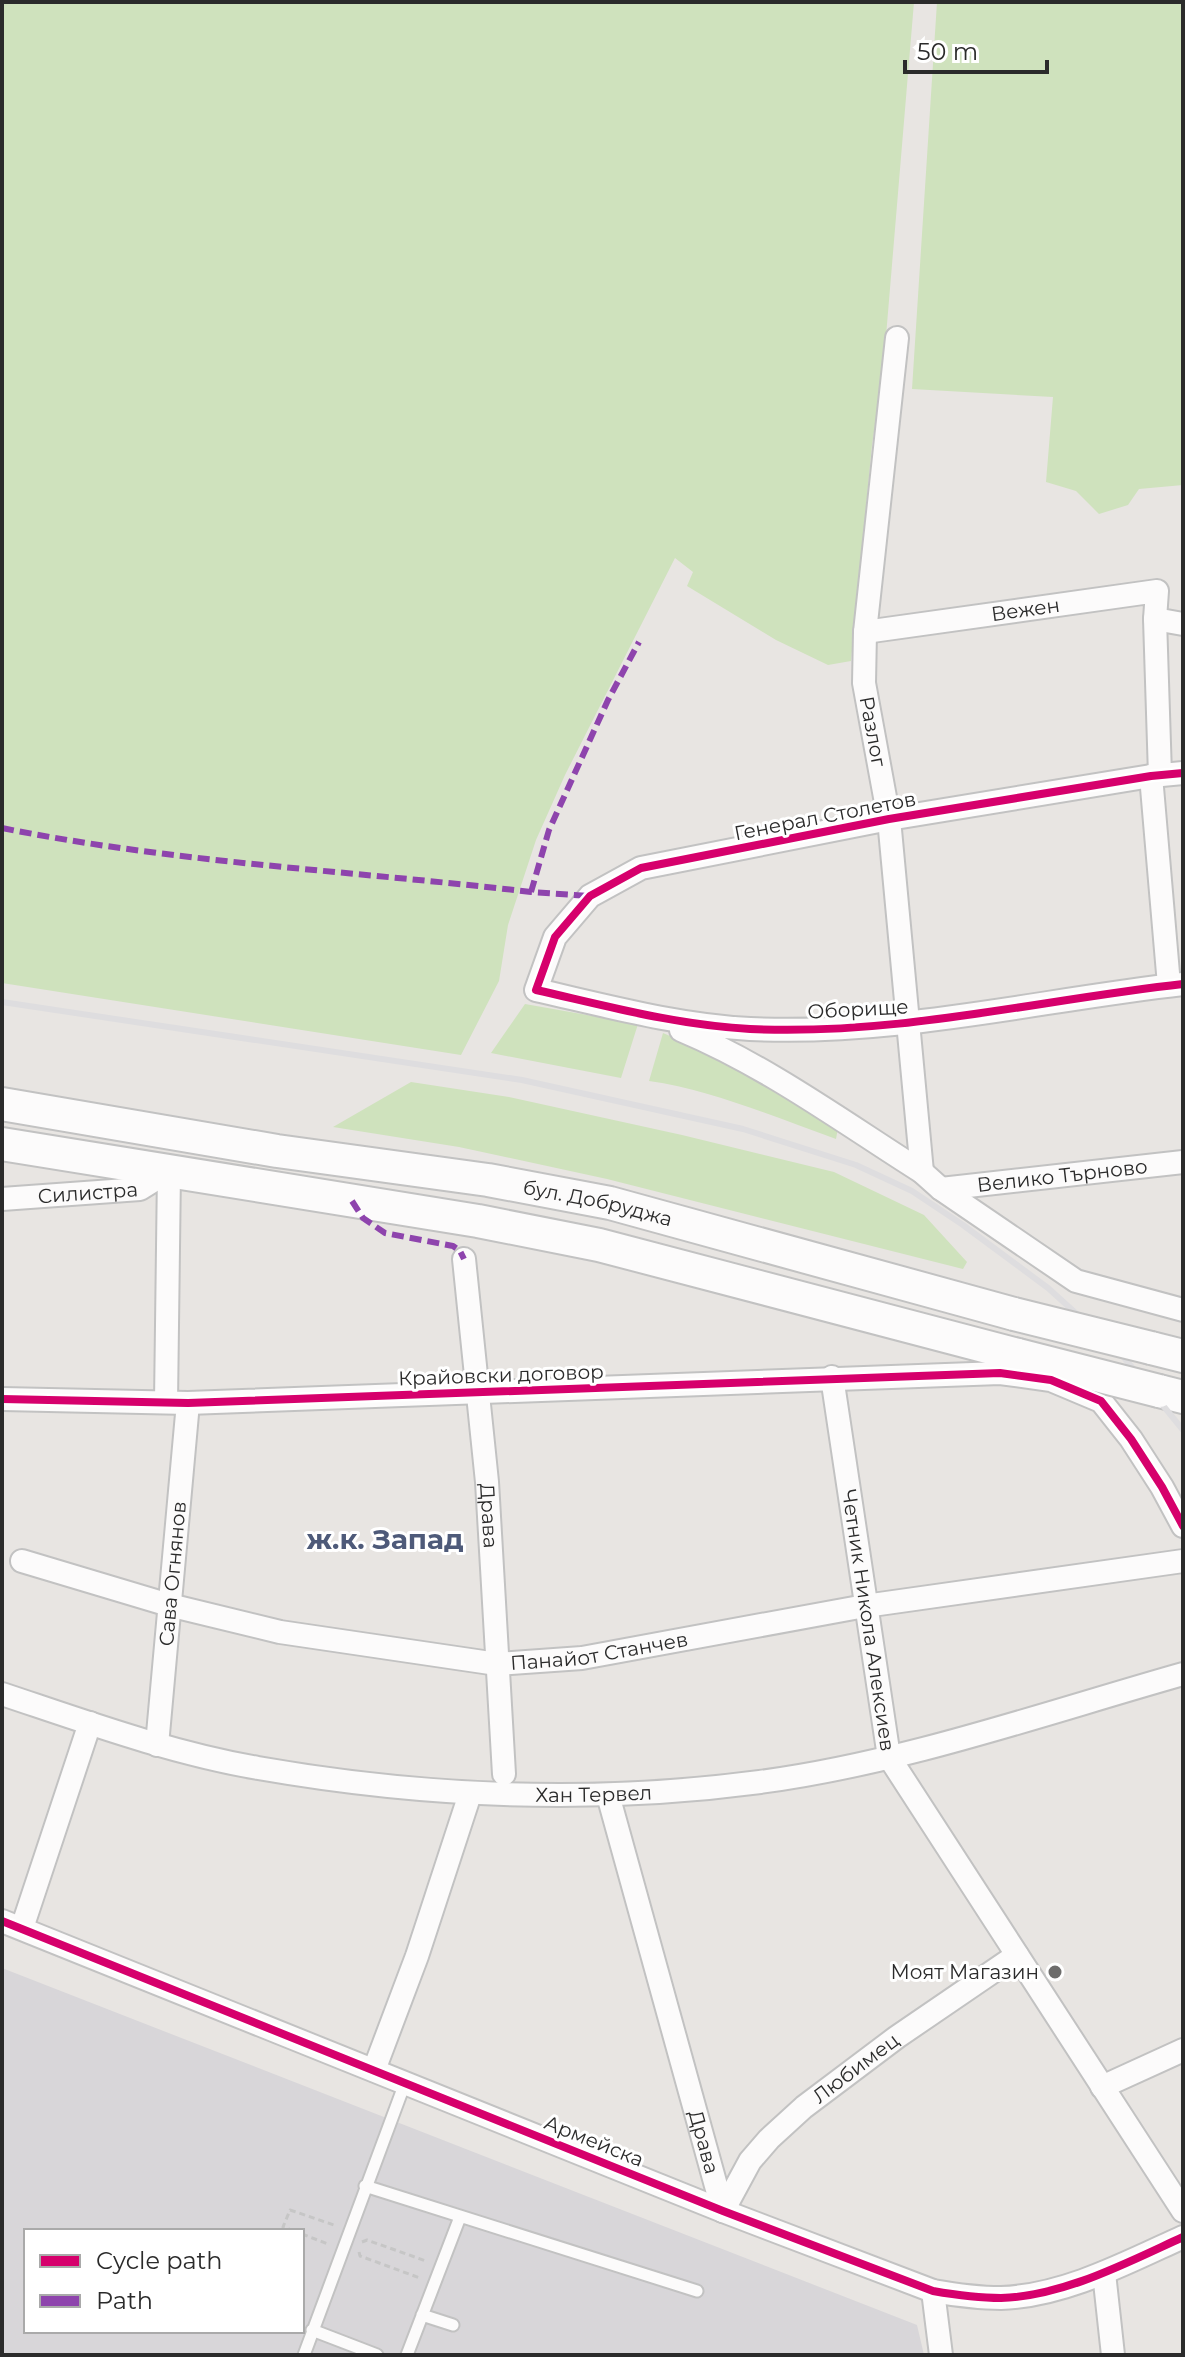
<svg xmlns="http://www.w3.org/2000/svg" width="1185" height="2357" viewBox="0 0 1185 2357" font-family="Montserrat,sans-serif">
	<rect width="100%" height="100%" fill="#e8e5e2"/>
	<!-- industrial -->
	<path fill="#d8d6d9" fill-rule="evenodd" d="M2,1968L917,2325L924,2355H2ZM26,2231H302V2331H26Z"/>
	<!-- green -->
	<path fill="#cfe2bd" d="M2,2H914L883,372L872,445L851,661L828,665L776,640L687,586L693,572L675,558L565,775L536,840L508,925L499,981L461,1055L2,983Z
		M937,2H1183V485L1139,489L1128,505L1099,514L1076,491L1046,482L1053,397L912,389Z
		M525,1004L638,1024L621,1078L491,1053Z
		M663,1033L731,1062L838,1128L836,1139C776,1118 713,1090 649,1081Z
		M411,1082L509,1097L682,1135L834,1172L924,1215L967,1262L963,1269L607,1179L459,1147L333,1127Z"/>
	<g fill="none" stroke-linecap="round" stroke-linejoin="round">
		<!-- service casing -->
		<g stroke="#c2c2c2" stroke-width="15">
			<path id="service" d="M365,2186L697,2291
				M422,2315L453,2325
				M312,2330L377,2355
				M304,2355L405,2083
				M407,2355L460,2217"/>
		</g>
		<!-- minor casing -->
		<g stroke="#c2c2c2" stroke-width="26">
			<g id="minor">
				<path id="s1" d="M897,338L865,632L864,683L889,819L922,1172"/>
				<path d="M1155,619L1183,624"/>
				<path id="s2" d="M865,632L1157,591L1155,619L1160,775"/>
				<path d="M1183,773L1151,776L889,819L641,868L590,896L555,937L536,990C607,1006 676,1025 750,1029C896,1036 1039,1000 1183,984"/>
				<path d="M1151,776L1169,985"/>
				<path d="M681,1030C767,1066 843,1122 922,1172L941,1189L1076,1281L1183,1310"/>
				<path id="s3" d="M941,1189L1183,1162"/>
				<path id="s4" d="M2,1199L140,1189L169,1171"/>
				<path id="s5" d="M464,1259L487,1482L504,1774"/>
				<path id="s6" d="M832,1377L889,1757L1183,2211"/>
				<path d="M2,1399L188,1403L1000,1373L1051,1380L1101,1401L1131,1439L1162,1487L1183,1526"/>
				<path d="M166,1402L169,1171"/>
				<path id="s7" d="M22,1561L169,1605L280,1632L497,1664L582,1658L865,1606L1183,1561"/>
				<path id="s8" d="M2,1694C86,1722 171,1753 258,1768C424,1797 594,1804 760,1782C903,1763 1045,1713 1183,1674"/>
				<path id="s9" d="M157,1745L188,1403"/>
				<path id="s10" d="M608,1795L723,2211"/>
				<path d="M2,1921L723,2211L933,2291C956,2295 978,2298 1001,2298C1064,2296 1126,2263 1183,2237"/>
				<path d="M22,1928L90,1723"/>
				<path d="M374,2070L417,1956L470,1794"/>
				<path d="M1102,2087L1183,2050"/>
				<path id="s11" d="M723,2211L750,2161L769,2139L804,2107L897,2037L1017,1955"/>
				<path d="M1104,2273L1113,2355"/>
				<path d="M933,2291L941,2355"/>
			</g>
		</g>
		<!-- secondary casing -->
		<g stroke="#c2c2c2" stroke-width="36">
			<g id="secondary">
				<path id="s12" d="M2,1104L277,1151L488,1180L610,1203L1014,1314"/>
				<path d="M2,1144L478,1221L599,1245L1018,1355"/>
				<path d="M1151,1348L1183,1356"/>
				<path d="M1159,1391L1183,1397"/>
			</g>
		</g>
		<!-- path -->
		<path stroke="#c6c6c6" stroke-width="3" stroke-dasharray="6 4" stroke-linecap="butt" d="M294,2231L283,2227L290,2210L337,2226
			M302,2234L328,2244
			M362,2242L367,2240L426,2261
			M359,2252L360,2256L420,2278"/>
		<!-- service -->
		<use href="#service" stroke="#fcfbfb" stroke-width="11"/>
		<!-- minor -->
		<use href="#minor" stroke="#fcfbfb" stroke-width="22"/>
		<!-- secondary -->
		<use href="#secondary" stroke="#fcfbfb" stroke-width="32"/>
		<!-- rail -->
		<path stroke="#dedddf" stroke-width="6" d="M2,1002L522,1080L743,1129L856,1165L912,1191L963,1225L1048,1288L1122,1355L1183,1430"/>
		<!-- secondary-bridge casing -->
		<g stroke="#c2c2c2" stroke-width="36" stroke-linecap="butt">
			<path id="secondary-bridge" d="M1014,1314L1151,1348
				M1018,1355L1159,1391"/>
		</g>
		<!-- secondary-bridge -->
		<use href="#secondary-bridge" stroke="#fcfbfb" stroke-width="32"/>
		<!-- quiet -->
		<path stroke="#8e44ad" stroke-width="6" stroke-dasharray="12 6" stroke-linecap="butt" d="M2,828C176,863 355,871 531,892L590,896
			M531,892L549,830L608,700L639,642
			M352,1201L363,1218L385,1233L453,1246L460,1251L464,1259"/>
		<!-- cycleway casing -->
		<g stroke="#fff" stroke-width="13">
			<path id="cycleway" d="M1183,773L1151,776L889,819L641,868L590,896L555,937L536,990C607,1006 676,1025 750,1029C896,1036 1039,1000 1183,984
				M2,1399L188,1403L1000,1373L1051,1380L1101,1401L1131,1439L1162,1487L1183,1526
				M2,1921L723,2211L933,2291C956,2295 978,2298 1001,2298C1064,2296 1126,2263 1183,2237"/>
		</g>
		<!-- cycleway -->
		<use href="#cycleway" stroke="#d6006c" stroke-width="8"/>
	</g>
	<!-- markers -->
	<circle fill="#6d6c6b" stroke="#fff" stroke-width="3" cx="1055" cy="1972" r="8"/>
	<g text-anchor="middle" dominant-baseline="central" stroke-width="6" stroke-linejoin="round" paint-order="stroke">
		<!-- street labels -->
		<g font-size="20" fill="#2b2b2b" stroke="#fff">
			<text stroke="none"><textPath href="#s2" startOffset="162">Вежен</textPath></text>
			<text stroke="none"><textPath href="#s1" startOffset="396">Разлог</textPath></text>
			<text transform="translate(825 816) rotate(-11)">Генерал Столетов</text>
			<text transform="translate(858 1009) rotate(-3)">Оборище</text>
			<text stroke="none"><textPath href="#s3" startOffset="122">Велико Търново</textPath></text>
			<text stroke="none"><textPath href="#s4" startOffset="86">Силистра</textPath></text>
			<text stroke="none"><textPath href="#s12" startOffset="604">бул. Добруджа</textPath></text>
			<text transform="translate(501 1375) rotate(-2)">Крайовски договор</text>
			<text stroke="none"><textPath href="#s5" startOffset="258">Драва</textPath></text>
			<text stroke="none"><textPath href="#s9" startOffset="172">Сава Огнянов</textPath></text>
			<text stroke="none"><textPath href="#s6" startOffset="246">Четник Никола Алексиев</textPath></text>
			<text stroke="none"><textPath href="#s7" startOffset="590">Панайот Станчев</textPath></text>
			<text stroke="none"><textPath href="#s8" startOffset="604">Хан Тервел</textPath></text>
			<text stroke="none"><textPath href="#s11" startOffset="198">Любимец</textPath></text>
			<text transform="translate(594 2141) rotate(22)">Армейска</text>
			<text stroke="none"><textPath href="#s10" startOffset="360">Драва</textPath></text>
		</g>
		<!-- poi labels -->
		<g font-size="20" fill="#2b2b2b" stroke="#fff" text-anchor="end">
			<text x="1039" y="1972">Моят Магазин</text>
		</g>
		<!-- district labels -->
		<g font-size="28" font-weight="bold" fill="#4e5a79" stroke="#fff">
			<text x="385" y="1539">ж.к. Запад</text>
		</g>
	</g>
	<!-- border -->
	<rect width="1185" height="2357" fill="none" stroke="#2b2b2b" stroke-width="8"/>
	<!-- legend -->
	<rect x="24" y="2229" width="280" height="104" fill="#ffffff" stroke="#aaaaaa" stroke-width="2"/>
	<rect x="40" y="2255" width="40" height="12" fill="#d6006c" stroke="#aaaaaa" stroke-width="2"/>
	<text x="96" y="2269" font-size="24" fill="#2b2b2b">Cycle path</text>
	<rect x="40" y="2295" width="40" height="12" fill="#8e44ad" stroke="#aaaaaa" stroke-width="2"/>
	<text x="96" y="2309" font-size="24" fill="#2b2b2b">Path</text>
	<!-- scale -->
	<path d="M905 60v12h142v-12" fill="none" stroke="#2b2b2b" stroke-width="4"/>
	<text x="917" y="60" font-size="24" fill="#2b2b2b" stroke="#ffffff" stroke-width="6" paint-order="stroke">50 m</text>
</svg>
